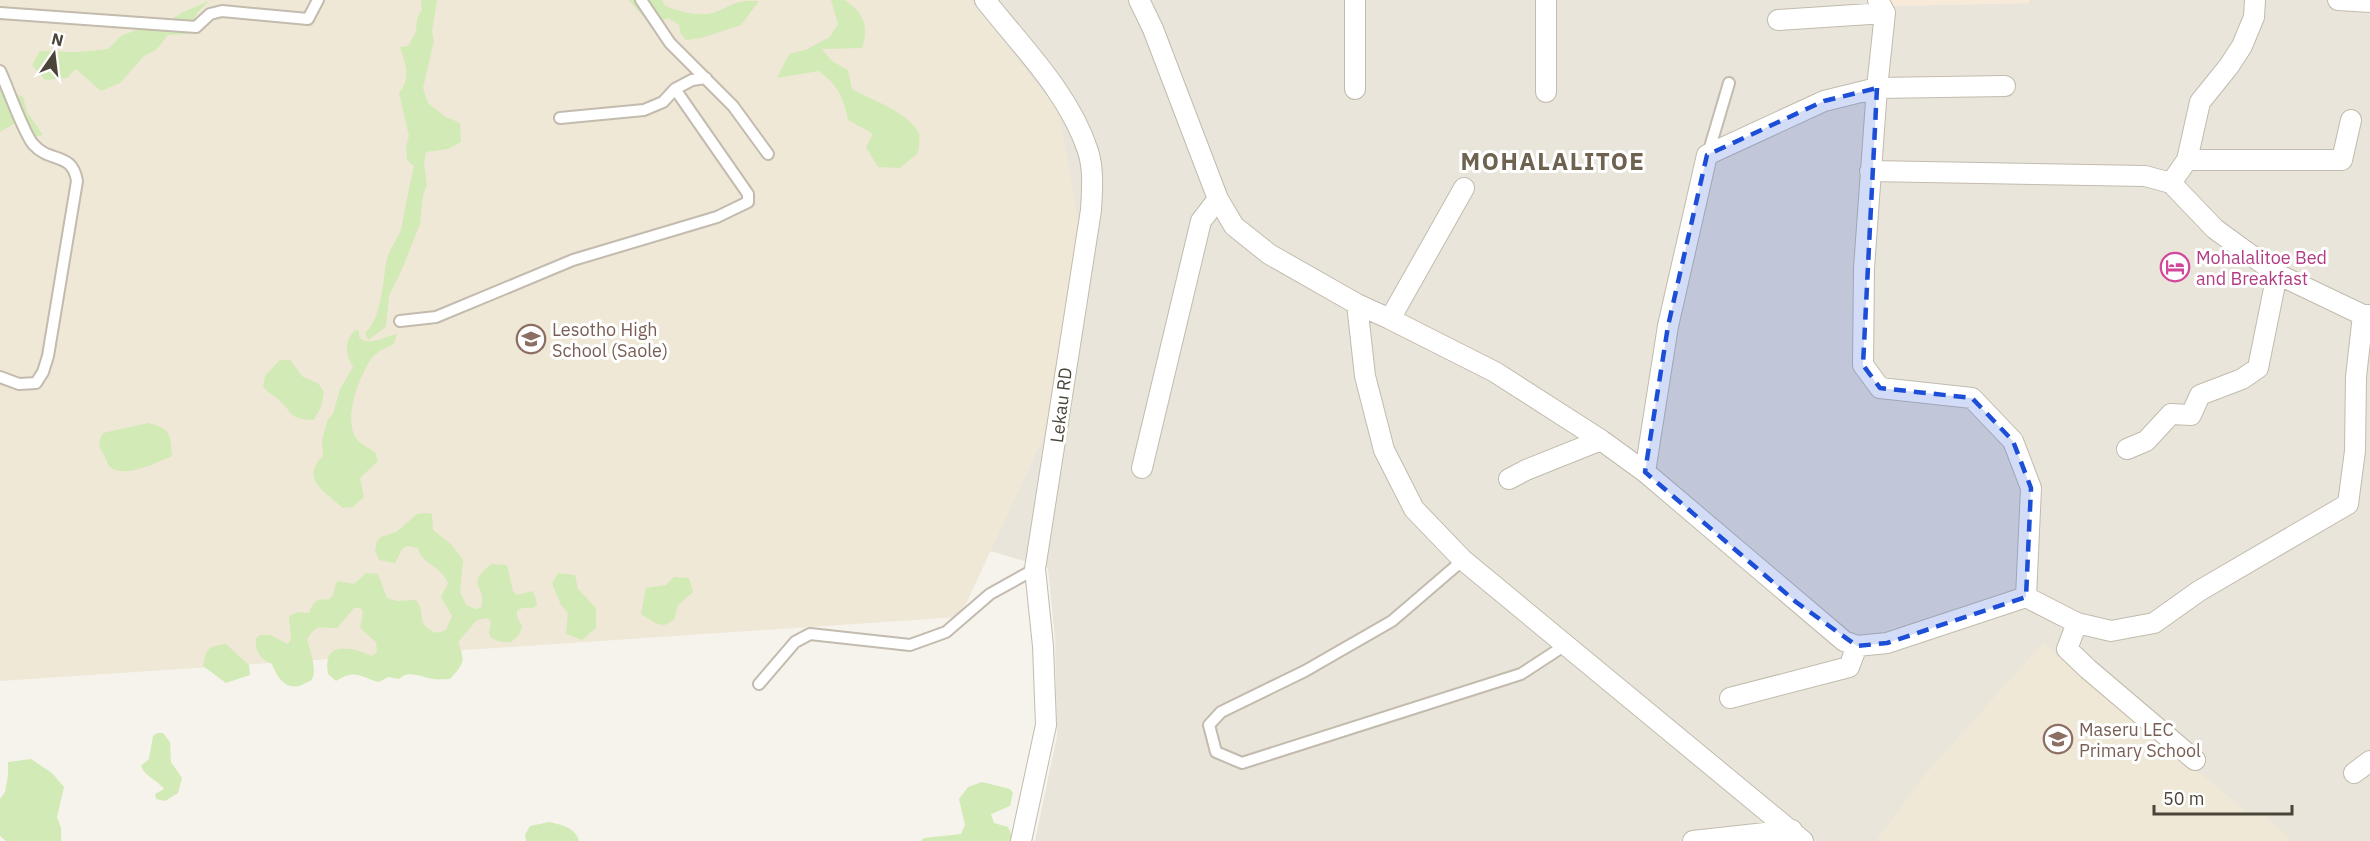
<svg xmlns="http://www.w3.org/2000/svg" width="2370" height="841" viewBox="0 0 2370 841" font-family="'IBM Plex Sans',sans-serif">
	<rect width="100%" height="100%" fill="#f6f3ec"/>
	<!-- residential -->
	<path fill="#eae5da" d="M969,0H1888L1892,6L2029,3V0H2370V841H1035L1057,736L1055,639L1048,568L990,551L1044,435L1059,112Z"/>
	<!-- commercial -->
	<path fill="#f7ead8" d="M1888,0H2029V3L1892,6Z"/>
	<!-- education -->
	<path fill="#efe8d6" d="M0,0H969L1059,112L1082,243L1044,435L960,617L0,681Z
		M2043,643L2247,812H2262L2292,841H1876L1923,777Z"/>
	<!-- green -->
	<path fill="#d2eab5" d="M421,0H437L432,31L434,41L423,88L428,103L444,116L460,123L461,142L448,149L426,152L424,163L427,185L423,195L420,224L403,267L389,296L386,327L368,340L365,333C383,316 382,282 387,259C390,247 400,237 402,225C406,205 409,186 414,166L407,160L406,146L409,136L399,93C411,78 406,65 400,47L408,46L416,32L417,19L422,9Z
		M629,0H662L665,6C681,12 701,18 718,11C735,4 737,0 759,1L741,25L701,38L686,40L681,34L679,25L668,18C648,27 641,14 629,0Z
		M831,0H845C863,13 870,26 862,48L822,49L832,61L848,70L852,89C871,100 911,113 919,134C920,139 919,147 918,153L900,168L878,167L866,147L873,134L848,120C844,98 837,84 819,71L777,78L789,54L805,50L830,37L838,24Z
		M209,1L197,13L190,34L168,35L156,50L144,56L120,83L101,91L76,69L67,78L45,80L32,65L40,51L78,52L108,49L121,36L141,28L160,26L183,12Z
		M0,86L23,97L27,112L43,135L33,137L17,122L0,132Z
		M355,330L359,331V337C370,348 384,336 397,334L394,344C386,348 377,351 371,359C359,377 343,419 356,438C360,444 369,448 375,452L378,461L360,478L364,497L353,507L343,508C326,493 299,479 323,456L322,440L328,419L333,414L340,389L353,367C345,353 344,342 355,330Z
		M280,360H290L303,377L318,383L324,392L321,407L314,420C287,419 294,413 278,399C272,394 267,392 263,386L265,376Z
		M148,423C171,429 170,433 172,456C158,462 123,480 109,466C107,464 107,460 105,457C99,446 97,445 103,433Z
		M427,513L432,514L433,530L451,544L463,560L460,592L466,605L476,609L481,608C488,584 463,588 491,564L507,565L513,591L517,595L532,591L535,595L537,605L533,608H522L517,611V617L522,626L519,635L511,642H501L491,638L489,633L491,622L487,618L477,620L458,642C465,661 465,663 450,679C445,679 439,680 434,679C422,678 409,669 399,679L388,677L379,682C361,678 357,668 336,681L328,674C322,640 351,647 372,656L377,652L376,642L360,628L363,612L360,608H354L337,628C321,629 317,621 307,640C310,650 316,666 313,677C312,681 310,681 306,683C288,693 278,680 272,664C260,659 255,652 256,639L260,635H270L288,644L291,639L289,616L298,612L309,613C318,590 325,606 332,596C335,591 334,586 338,581L354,584L366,573L378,574L387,598L397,601L416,600C427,613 414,625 437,633L446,630L452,616L441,597L448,583C441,565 422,565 418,548L407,546L402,549L395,563L379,560L375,550L377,541L381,537L396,532L417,514Z
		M558,573L575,575L578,589L596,608V628L582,640L566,634L568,613L561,605L552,583Z
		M674,577L689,578L693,592L678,605L674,620L665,625L657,624L641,614L646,588L666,585Z
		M226,644L249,665L250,675L226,683L203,666C207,647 207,647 226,644Z
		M157,733H163L170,742L171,762L182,778L178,793L165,801L156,799L155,794L164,789C158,780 145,777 141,766L149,759L153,736Z
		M31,759L52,773L64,787L57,817L61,828V841H6L0,836V799L5,792L8,775V762Z
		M982,782L1010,789L1013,793L1010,806L991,814L994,823L1008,827L1012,836L1011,841H921L924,838L961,834L965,825L959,799L968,787Z
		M549,822C562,825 575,827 579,841H526L525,835L530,826Z"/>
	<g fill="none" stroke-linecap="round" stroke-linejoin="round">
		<!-- service casing -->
		<g stroke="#c2bbae" stroke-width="14">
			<path id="service" d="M641,0L670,43L733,106L768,154
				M0,13L196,27L210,14L222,11L308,19L318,0
				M0,71C8,88 23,132 33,144C50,164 72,151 77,181L48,356L43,372L36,383L19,384L0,377
				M560,118L644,110L663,102L675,89L692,80L706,78
				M1708,154L1729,83
				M400,321L436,317L573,260L717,217L748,202V194L675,89
				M1463,560L1392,621L1305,671L1221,712L1209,725L1216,752L1242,763L1521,674L1567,644
				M759,684L795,642L810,634L910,645L946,632L990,594L1035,569"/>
		</g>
		<!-- minor casing -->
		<g stroke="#c2bbae" stroke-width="22">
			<path id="minor" d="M985,0C1022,47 1069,93 1088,151C1094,170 1092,191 1091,210L1035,569L1043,646L1046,725L1021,841
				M1139,0L1153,29L1218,199L1234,226L1269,254L1357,304L1390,319L1495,372L1601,440L1645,472L1844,641L1857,646L1887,643L2026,597L2031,488L2013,441L1972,398L1880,388L1863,365L1864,268L1877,88L2005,86
				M1546,0V92
				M2338,0L2370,2
				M1778,20L1885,13
				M1355,89V0
				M2187,160H2342L2351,120
				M1870,171L2145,176L2171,183L2215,229L2277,274L2363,315H2370
				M2171,183L2187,160L2200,102L2229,66L2242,46L2254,17L2255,0
				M1357,304L1365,376L1384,450L1414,509L1463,560L1803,841
				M1390,319L1464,188
				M2127,449L2146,441L2171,414L2191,415L2200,395L2242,379L2258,368L2277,274
				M1142,468L1201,221L1218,199
				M1645,472L1668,326L1707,155L1824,101L1877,88L1885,13L1878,0
				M1509,479L1526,470L1601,440
				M2026,597L2077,623L2111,631L2154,623L2199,591L2348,504L2355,451L2356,377L2363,315
				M2077,623L2067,649L2088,669L2195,760
				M1730,698L1849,667L1857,646
				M2354,773L2370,761
				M1693,841L1792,830"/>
		</g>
		<!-- service -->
		<use href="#service" stroke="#fff" stroke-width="10"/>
		<!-- minor -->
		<use href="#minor" stroke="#fff" stroke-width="20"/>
	</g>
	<!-- marked area -->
	<path fill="#1d4ed8" fill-opacity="0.2" stroke="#1d4ed8" stroke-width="4.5" stroke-dasharray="12 8" stroke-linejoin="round" d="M1877,88L1863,365L1880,388L1972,398L2013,441L2031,488L2026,597L1887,643L1857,646L1796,602L1645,472L1668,326L1707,155L1824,101Z"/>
	<!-- icons -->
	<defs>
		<g id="hotel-ring" transform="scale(1.5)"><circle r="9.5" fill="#fff" stroke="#d1479c" stroke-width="1.5"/><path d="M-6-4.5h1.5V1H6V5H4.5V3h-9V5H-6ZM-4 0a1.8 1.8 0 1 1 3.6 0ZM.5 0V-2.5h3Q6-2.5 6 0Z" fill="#d1479c"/></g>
		<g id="school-ring" transform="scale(1.5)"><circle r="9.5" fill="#fff" stroke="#8d6e63" stroke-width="1.5"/><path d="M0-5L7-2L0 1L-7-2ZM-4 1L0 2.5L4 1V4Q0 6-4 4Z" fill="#8d6e63"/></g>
	</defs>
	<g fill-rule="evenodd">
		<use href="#hotel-ring" x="2175" y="267"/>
		<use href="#school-ring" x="531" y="339"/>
		<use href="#school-ring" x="2058" y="739"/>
	</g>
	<g text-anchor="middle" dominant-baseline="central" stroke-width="6" stroke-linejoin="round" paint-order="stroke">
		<!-- hotel labels -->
		<g font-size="18" fill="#b23c85" stroke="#fff" text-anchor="start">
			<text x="2196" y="257">Mohalalitoe Bed<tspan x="2196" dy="21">and Breakfast</tspan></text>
		</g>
		<!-- education labels -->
		<g font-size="18" fill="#785e54" stroke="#fff" text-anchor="start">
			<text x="552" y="329">Lesotho High<tspan x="552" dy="21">School (Saole)</tspan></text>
			<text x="2079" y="729">Maseru LEC<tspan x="2079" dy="21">Primary School</tspan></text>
		</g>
		<!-- street labels -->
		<g font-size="18" fill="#4b4439" stroke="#fff">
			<text transform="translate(1061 405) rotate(-83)">Lekau RD</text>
		</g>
		<!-- district labels -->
		<g font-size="24" font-weight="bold" letter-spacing="1.5" fill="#6e6250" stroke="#fff">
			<text x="1553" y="161">MOHALALITOE</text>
		</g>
	</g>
	<!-- north arrow -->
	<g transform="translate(54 54) rotate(14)" stroke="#ffffff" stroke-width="4.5" paint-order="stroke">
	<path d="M0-4.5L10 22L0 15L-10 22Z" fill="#4b4439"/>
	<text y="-9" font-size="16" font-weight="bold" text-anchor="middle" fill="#4b4439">N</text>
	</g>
	<!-- scale -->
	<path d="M2154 805v9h138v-9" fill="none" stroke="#4b4439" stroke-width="3"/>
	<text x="2163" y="805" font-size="18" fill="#4b4439" stroke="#ffffff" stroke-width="4.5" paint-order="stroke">50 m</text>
</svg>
